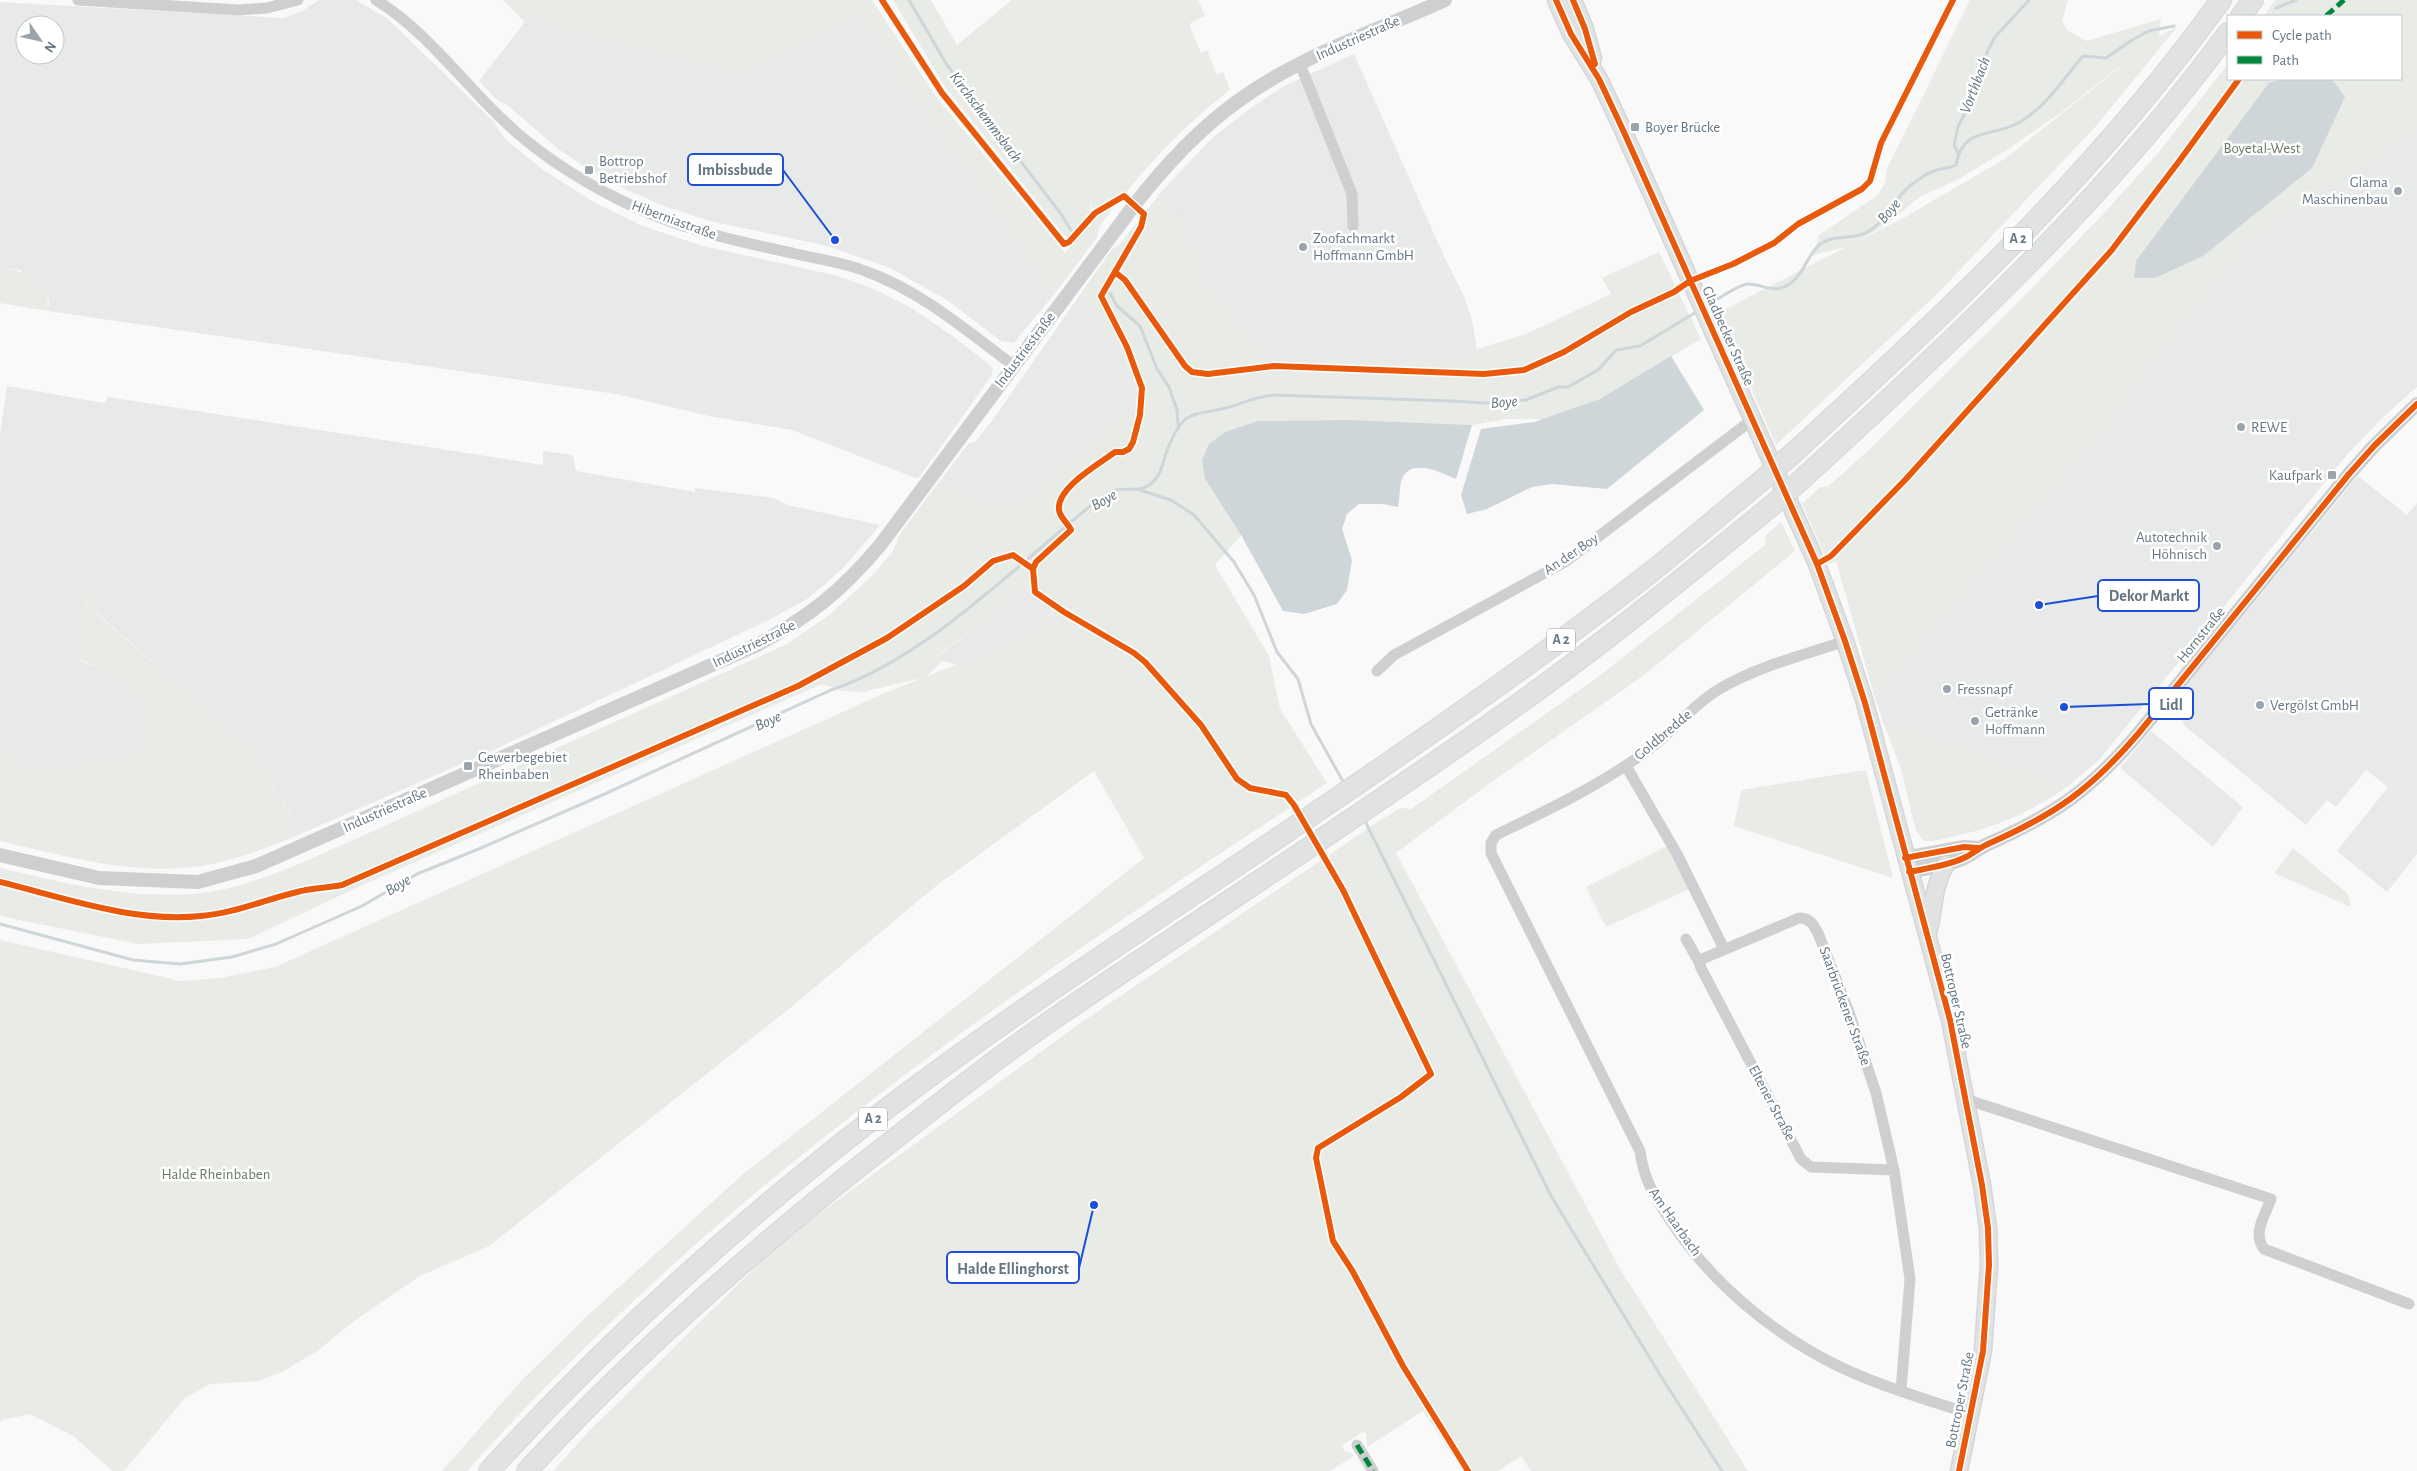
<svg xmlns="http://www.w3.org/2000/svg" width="2417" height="1471" viewBox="0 0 2417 1471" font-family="'Alegreya Sans',sans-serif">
	<rect width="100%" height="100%" fill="#f9f9f9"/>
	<!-- built -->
	<path fill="#e8e9e9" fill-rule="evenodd" d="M319,0H356L388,19L494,122L504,138L542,169L595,203L643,226L703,246L838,276L874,289L910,307L954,337L990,365L993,369L992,375L918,479L792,430L709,416L616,394L48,311L49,300L20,270L0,267V2L284,18L302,11ZM25,25H55V55H25Z
		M859,12L887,50L902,79L900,82L969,173L1049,288L1056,292L1014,343L1001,341L947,300L888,267L827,246L710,221L661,205L627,190L584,166L558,149L506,104L498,101L479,81L525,22L534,13L570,30L737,72Z
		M1354,54L1443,254L1464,296L1472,320L1479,361H1358L1265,356L1205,283L1195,249L1162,191L1211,139L1252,107L1286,85Z
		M2417,127V387L2383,417L2346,456L2099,760L2068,786L1882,719L1875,698L2126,404L2140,376L2216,284L2246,243L2306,195Z
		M1081,293L1122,353L1137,392L1131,410L1011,509L936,486L969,443L975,442L994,418Z
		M7,386L104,403L108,397L543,465V451L573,455L576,471L695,492V488L773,498L787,505L880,525L844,567L824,585L807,599L769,620L489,752L291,838L292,817L251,749L97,613V582L86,595L84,623L76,645L81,661L105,670L136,697L145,721L144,732L139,746L131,753L117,760L104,763L77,764L30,769L18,763L0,741V433Z
		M2358,476L2407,515L2417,503V854L2387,892L2337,851L2388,787L2366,770L2336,807L2327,800L2306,825L2185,726L2180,717L2179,707L2174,701Z
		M1021,586L1050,609L1053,619L1050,624L979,670L942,661L938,656L1001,609L1011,594Z
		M2151,731L2243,807L2213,847L2120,768Z"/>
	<!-- green -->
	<path fill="#e8ebe6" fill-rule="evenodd" d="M503,0H872L937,98L1065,253L1094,217L1091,203L1090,214L1068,240L945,87L893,0H931L957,45L1012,0H1198L1205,16L1189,24L1201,53L1207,50L1217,75L1223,72L1230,90C1178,130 1141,172 1102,223L1098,230V236L1056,292L1049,288L969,173L900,82L902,79L887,50L859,12L737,72L570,30L535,13L525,22Z
		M1970,0H2068L2062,21L2067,30L2086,41L2161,19L2159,36L2177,27L2096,126L1938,293L1776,445L1718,313L1846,247L1813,255L1819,235L1878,195L1885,182L1887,169ZM2134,52L2124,64L2006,158L1907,216L1858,241L1887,224L1921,196L1957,180L2005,151L2059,114L2123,64Z
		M2275,0H2417V131L2260,231C2242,246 2231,266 2216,284C2185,324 2150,359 2126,404L1875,698L1836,561L1829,564L1802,504L1820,487L1829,486L1873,446L2029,291L2106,211L2159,152L2228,64V79H2401V16H2264Z
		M1162,191L1195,249L1206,283L1265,356L1358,361H1479L1477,349L1526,334L1611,294L1602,278L1659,252L1701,339L1600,399L1546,419H1508L1472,425L1350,420L1258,421L1205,479L1241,535L1215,565L1269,656L1280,709L1327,783C1162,892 996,1002 841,1124C707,1228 580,1345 467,1471H442L521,1381L584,1319L742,1175L1144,858L1094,771L936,886L790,1008L489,1246L420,1276L354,1321L317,1351L284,1371L259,1381L210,1384L185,1398L124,1471H113L73,1436L30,1414L3,1420L0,1423V940L181,981L220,978L275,967L887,692L1036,633L1050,624L1053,615L1042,602L1021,586L1011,594L1001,609L938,655L942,661L926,677L863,692L843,691L822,684L358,887L248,939L138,944L0,916V868C68,884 145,903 215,891C262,882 308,860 351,841L787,644L828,616L874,574L893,551L900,534L936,486L1011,509L1131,410L1137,392L1122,353L1081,293L1113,248L1119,245Z
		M0,267C25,271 50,281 48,311L0,303Z
		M1781,522L1795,551L1644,675L1490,783L1396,853L1620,1269L1748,1471H1531L1521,1456L1498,1471H1463L1423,1411L1367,1447L1366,1433L1363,1432L1342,1445L1344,1451L1355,1455L1330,1471H553L588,1432L783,1240L1079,1024L1379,821L1400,808L1411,809L1598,677L1765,545L1766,535Z
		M97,582V614L251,749L292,818L291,838C262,850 231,861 200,866C133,876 64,856 0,841V741L18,763L30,769L61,765L104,763L117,760L139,746L144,732L145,721L136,697L105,670L75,657L76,645L84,623L86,595L89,589Z
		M1882,719L2068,786C2033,811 1996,828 1955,836C1945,838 1934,842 1924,841L1916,831L1901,769Z
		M1866,770L1893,878L1734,826L1741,790Z
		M1667,846L1689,889L1606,927L1586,887Z
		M2293,848L2348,894L2351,907L2274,873Z"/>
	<!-- water -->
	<path fill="#ced6d9" d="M2285,79H2332L2345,97L2312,168L2203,256L2155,278H2134L2136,261L2269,83Z
		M1671,356L1704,410L1607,489L1552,484L1532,487L1487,509L1467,514L1461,495L1481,429L1534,422L1600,399Z
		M1350,420L1472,425L1456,479C1442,473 1411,457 1402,479C1399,487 1400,499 1398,507L1383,504H1359L1347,514L1342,529L1352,560L1347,590L1337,604L1304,614L1283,611L1241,535L1205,479L1202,460L1209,444L1225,432L1258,421Z"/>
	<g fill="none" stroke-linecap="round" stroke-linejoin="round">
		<!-- stream -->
		<path stroke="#ced6d9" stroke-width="3" d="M909,0L947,65L1061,214L1071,230
			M2276,8L2296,0
			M1958,153L1954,145L1958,127L1976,91L1980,66L1995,37L2029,0
			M1110,293L1117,306L1140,326L1157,369L1169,387L1177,410L1178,425
			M1708,305C1717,300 1739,284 1748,284C1761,284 1773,293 1786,286C1801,279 1806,259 1817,247C1829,234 1848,240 1863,234C1885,226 1893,199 1911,185C1917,181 1926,173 1934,171C1941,168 1948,169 1956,165C1963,125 1994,138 2020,122C2047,106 2063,79 2083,56L2106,58L2132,40L2149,31L2174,26
			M1140,490L1171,500L1194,515L1234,562L1254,595L1277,652L1298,679L1311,724L1345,785
			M1364,819L1551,1196L1662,1378L1722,1471
			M0,924L133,960L180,964L232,957L276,944L362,906L417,874L481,848L598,797L831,690C928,658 1019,562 1099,499C1104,496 1111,491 1116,490C1129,487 1138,493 1149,485C1163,475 1162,462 1168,448C1183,410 1191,416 1226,408C1244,403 1254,397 1274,395L1451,401L1485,403L1526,400L1558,387H1568L1598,370L1616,350L1640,346L1698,311"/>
		<!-- secondary casing -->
		<g stroke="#d5d6d7" stroke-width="19">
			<path id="secondary" d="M1556,0L1571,34L1599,79L1623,130L1817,564L1845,641L1865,703L1950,1020L1982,1185L1988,1228L1989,1265L1983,1351L1959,1471
				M1573,0L1585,29L1593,59
				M1928,933C1935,907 1932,888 1946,864"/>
		</g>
		<!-- motorway casing -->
		<g stroke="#d5d6d6" stroke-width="22">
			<path id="motorway" d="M2241,16L2253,0
				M1790,456C1945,315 2098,171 2221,0
				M1800,481C1953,341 2105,200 2228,33
				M489,1471C592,1358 706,1252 826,1156C978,1034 1142,930 1303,821C1420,742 1535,662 1646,576C1684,546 1721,514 1759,483
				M527,1471C640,1348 765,1239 897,1137C949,1096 1001,1055 1055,1018C1208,913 1364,814 1514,707C1603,644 1686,576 1770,507"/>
		</g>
		<!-- minor -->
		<path stroke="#cecfd0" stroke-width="11" d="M78,0L239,10L267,8L298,0
			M376,0C425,30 460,79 502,119C535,151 575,177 616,198C671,227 731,240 792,253C816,259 842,262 865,271C921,291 966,330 1014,366
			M1300,64L1352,194L1353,226
			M1845,641C1804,655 1759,666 1721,688C1695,703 1675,729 1652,747C1605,783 1550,809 1496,835L1491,843V853L1640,1151C1644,1182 1656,1198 1672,1223C1712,1283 1771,1332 1834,1364C1876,1385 1926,1399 1970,1414
			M1377,671L1394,655L1565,562L1752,420
			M1626,766L1677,854L1724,949
			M1686,939L1699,962
			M1965,1099L2271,1199C2265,1216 2252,1233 2264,1249L2409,1304
			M1894,1170L1811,1167L1801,1159L1701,968L1699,962L1702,959L1799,918C1810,918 1813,924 1818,933L1849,1012L1876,1093L1894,1170L1910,1279L1901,1390
			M1357,1445L1373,1471"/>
		<!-- tertiary -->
		<path stroke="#cecfd0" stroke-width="14" d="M0,855L99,878L198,882L256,866L757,645C810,616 842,591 881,544L1135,204C1164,167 1196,132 1234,104C1296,57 1374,32 1445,0
			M1905,858L1964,847L1979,848
			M1909,872C1928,868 1951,865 1968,856C1975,852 1981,847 1988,844C2056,814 2090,790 2138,734L2349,474L2374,446L2417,404"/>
		<!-- secondary -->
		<use href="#secondary" stroke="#e1e2e2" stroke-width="16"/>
		<!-- motorway -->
		<use href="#motorway" stroke="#e1e2e2" stroke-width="20"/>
		<!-- motorway-bridge casing -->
		<g stroke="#d5d6d6" stroke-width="22" stroke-linecap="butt">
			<path id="motorway-bridge" d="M1759,483L1790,456
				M1770,507L1800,481"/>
		</g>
		<!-- motorway-bridge -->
		<use href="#motorway-bridge" stroke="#e1e2e2" stroke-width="20"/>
		<!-- quiet -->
		<path stroke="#00873e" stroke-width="5" stroke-dasharray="10 5" stroke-linecap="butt" d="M2326,16L2344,0
			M1357,1445L1373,1471"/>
		<!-- cycleway casing -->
		<g stroke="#fff" stroke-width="9">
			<path id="cycleway" d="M882,0L942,93L1064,244L1069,242L1095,213L1124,196L1144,214L1141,227L1101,296L1127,347L1142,388L1140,415L1133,442L1129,449L1123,452H1115C1099,464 1056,488 1059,510C1060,518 1068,523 1071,530L1036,562L1033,569L1035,592L1064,612L1134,653L1145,662L1201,725L1237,779L1250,788L1286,795L1294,805L1343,890L1431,1074L1401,1097L1318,1148L1316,1158L1333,1241L1353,1272L1403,1366L1468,1471
				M1556,0L1571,34L1599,79L1623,130L1817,564L1845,641L1865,703L1950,1020L1982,1185L1988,1228L1989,1265L1983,1351L1959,1471
				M1573,0L1585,29L1595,64
				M1115,272L1125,280L1185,366L1192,372L1208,374L1274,366L1484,374L1524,370L1564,352L1631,312L1674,292L1690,281L1733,264L1774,243L1798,224L1862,189L1870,181L1881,143L1953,0
				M1817,564L1831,556L1906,479L2111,251L2180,160L2239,79
				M1905,858L1964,847L1979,848
				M1909,872C1928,868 1951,865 1968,856C1975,852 1981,847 1988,844C2056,814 2090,790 2138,734L2349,474L2374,446L2417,404
				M0,882C65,898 134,923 201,916C235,913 264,900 297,892C311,888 327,888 342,885L798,686L887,638L964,586L993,561L1013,555L1033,569"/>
		</g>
		<!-- cycleway -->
		<use href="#cycleway" stroke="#e8590c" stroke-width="6"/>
	</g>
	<!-- markers -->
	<g fill="#99a4ac" stroke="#fff" stroke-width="2">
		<rect x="1630" y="122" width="10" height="10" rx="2.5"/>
		<rect x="584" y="165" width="10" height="10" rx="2.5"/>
		<circle cx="2398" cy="191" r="5"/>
		<circle cx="1303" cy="247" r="5"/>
		<circle cx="2241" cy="427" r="5"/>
		<rect x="2327" y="470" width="10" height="10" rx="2.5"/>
		<circle cx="2217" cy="546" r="5"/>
		<circle cx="1947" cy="689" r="5"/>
		<circle cx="2260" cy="705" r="5"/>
		<circle cx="1975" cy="721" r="5"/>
		<rect x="463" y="761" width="10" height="10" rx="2.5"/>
	</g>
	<g text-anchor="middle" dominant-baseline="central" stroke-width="5" stroke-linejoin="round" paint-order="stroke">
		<!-- shield labels -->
		<g fill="#fff" stroke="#939fa8" stroke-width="1">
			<rect x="2004" y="227.5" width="28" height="23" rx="4"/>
			<rect x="1547" y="628.5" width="28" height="23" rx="4"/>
			<rect x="859" y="1107.5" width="28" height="23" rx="4"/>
		</g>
		<g font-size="14" font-weight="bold" fill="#657683">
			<text x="2018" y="239">A 2</text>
			<text x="1561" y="640">A 2</text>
			<text x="873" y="1119">A 2</text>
		</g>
		<!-- street labels -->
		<g font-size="15" fill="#657683" stroke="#fff">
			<text transform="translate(1358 38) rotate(-24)">Industriestraße</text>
			<text transform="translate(674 220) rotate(20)">Hiberniastraße</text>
			<text transform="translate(1728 336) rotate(66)">Gladbecker Straße</text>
			<text transform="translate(1025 350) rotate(-53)">Industriestraße</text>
			<text transform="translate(1571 554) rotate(-34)">An der Boy</text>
			<text transform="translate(2201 635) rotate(-51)">Hornstraße</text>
			<text transform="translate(754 644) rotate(-26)">Industriestraße</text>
			<text transform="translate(1663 735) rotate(-40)">Goldbredde</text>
			<text transform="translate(385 810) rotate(-24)">Industriestraße</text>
			<text transform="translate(1956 1001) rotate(77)">Bottroper Straße</text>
			<text transform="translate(1845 1006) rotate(70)">Saarbrückener Straße</text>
			<text transform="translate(1772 1103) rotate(62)">Eltener Straße</text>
			<text transform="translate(1675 1222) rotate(55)">Am Haarbach</text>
			<text transform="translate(1960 1400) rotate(-79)">Bottroper Straße</text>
		</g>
		<!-- poi labels -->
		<g font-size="15" fill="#657683" stroke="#fff" text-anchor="start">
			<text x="1645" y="127">Boyer Brücke</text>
			<text x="599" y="161">Bottrop<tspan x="599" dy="17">Betriebshof</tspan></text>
			<text x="2388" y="182" text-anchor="end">Glama<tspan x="2388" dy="17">Maschinenbau</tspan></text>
			<text x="1313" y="238">Zoofachmarkt<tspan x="1313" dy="17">Hoffmann GmbH</tspan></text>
			<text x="2251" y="427">REWE</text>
			<text x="2322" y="475" text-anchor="end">Kaufpark</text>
			<text x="2207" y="537" text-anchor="end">Autotechnik<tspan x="2207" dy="17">Höhnisch</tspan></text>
			<text x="1957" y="689">Fressnapf</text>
			<text x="2270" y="705">Vergölst GmbH</text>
			<text x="1985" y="712">Getränke<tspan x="1985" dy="17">Hoffmann</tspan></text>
			<text x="478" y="757">Gewerbegebiet<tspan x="478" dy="17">Rheinbaben</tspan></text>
		</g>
		<!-- park labels -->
		<g font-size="15" fill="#687a64" stroke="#fff">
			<text x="2262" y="148">Boyetal-West</text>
			<text x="216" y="1174">Halde Rheinbaben</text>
		</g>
		<!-- water labels -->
		<g font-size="16" font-style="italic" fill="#60757c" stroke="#fff">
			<text transform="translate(1975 85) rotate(-69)">Vorthbach</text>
			<text transform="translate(986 117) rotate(53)">Kirchschemmsbach</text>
			<text transform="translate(1889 211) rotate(-49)">Boye</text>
			<text transform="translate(1504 402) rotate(-4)">Boye</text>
			<text transform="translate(1104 500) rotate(-29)">Boye</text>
			<text transform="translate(768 721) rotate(-24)">Boye</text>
			<text transform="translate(398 885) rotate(-30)">Boye</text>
		</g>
	</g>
	<!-- callouts -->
	<path fill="none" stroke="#1d4ed8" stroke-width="2" d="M835 240L783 170M2039 605L2098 596M2064 707L2149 704M1094 1205L1079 1268"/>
	<g fill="#1d4ed8" stroke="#fff" stroke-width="2">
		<circle cx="835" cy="240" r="5"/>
		<circle cx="2039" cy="605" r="5"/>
		<circle cx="2064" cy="707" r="5"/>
		<circle cx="1094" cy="1205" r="5"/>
	</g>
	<g fill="#fff" stroke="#1d4ed8" stroke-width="2">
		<rect x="688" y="154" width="95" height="31" rx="5"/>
		<rect x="2098" y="580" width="101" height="31" rx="5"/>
		<rect x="2149" y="688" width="44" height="31" rx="5"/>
		<rect x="947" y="1252" width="132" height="31" rx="5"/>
	</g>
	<g font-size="16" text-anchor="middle" font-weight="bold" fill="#657683">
		<text x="735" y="175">Imbissbude</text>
		<text x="2149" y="601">Dekor Markt</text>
		<text x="2171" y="710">Lidl</text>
		<text x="1013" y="1274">Halde Ellinghorst</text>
	</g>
	<!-- legend -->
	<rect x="2227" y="15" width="175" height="65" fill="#ffffff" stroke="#c1c8cd"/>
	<rect x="2237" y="31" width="25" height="8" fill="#e8590c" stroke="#c1c8cd"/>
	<text x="2272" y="40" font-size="15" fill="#657683">Cycle path</text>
	<rect x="2237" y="56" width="25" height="8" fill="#00873e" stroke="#c1c8cd"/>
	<text x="2272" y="65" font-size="15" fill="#657683">Path</text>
	<!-- north arrow -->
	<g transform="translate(40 40) rotate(124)"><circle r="24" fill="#ffffff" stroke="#c1c8cd"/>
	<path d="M0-4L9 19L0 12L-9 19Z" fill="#99a4ac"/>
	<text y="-8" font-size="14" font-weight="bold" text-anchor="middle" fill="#657683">N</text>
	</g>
</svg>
